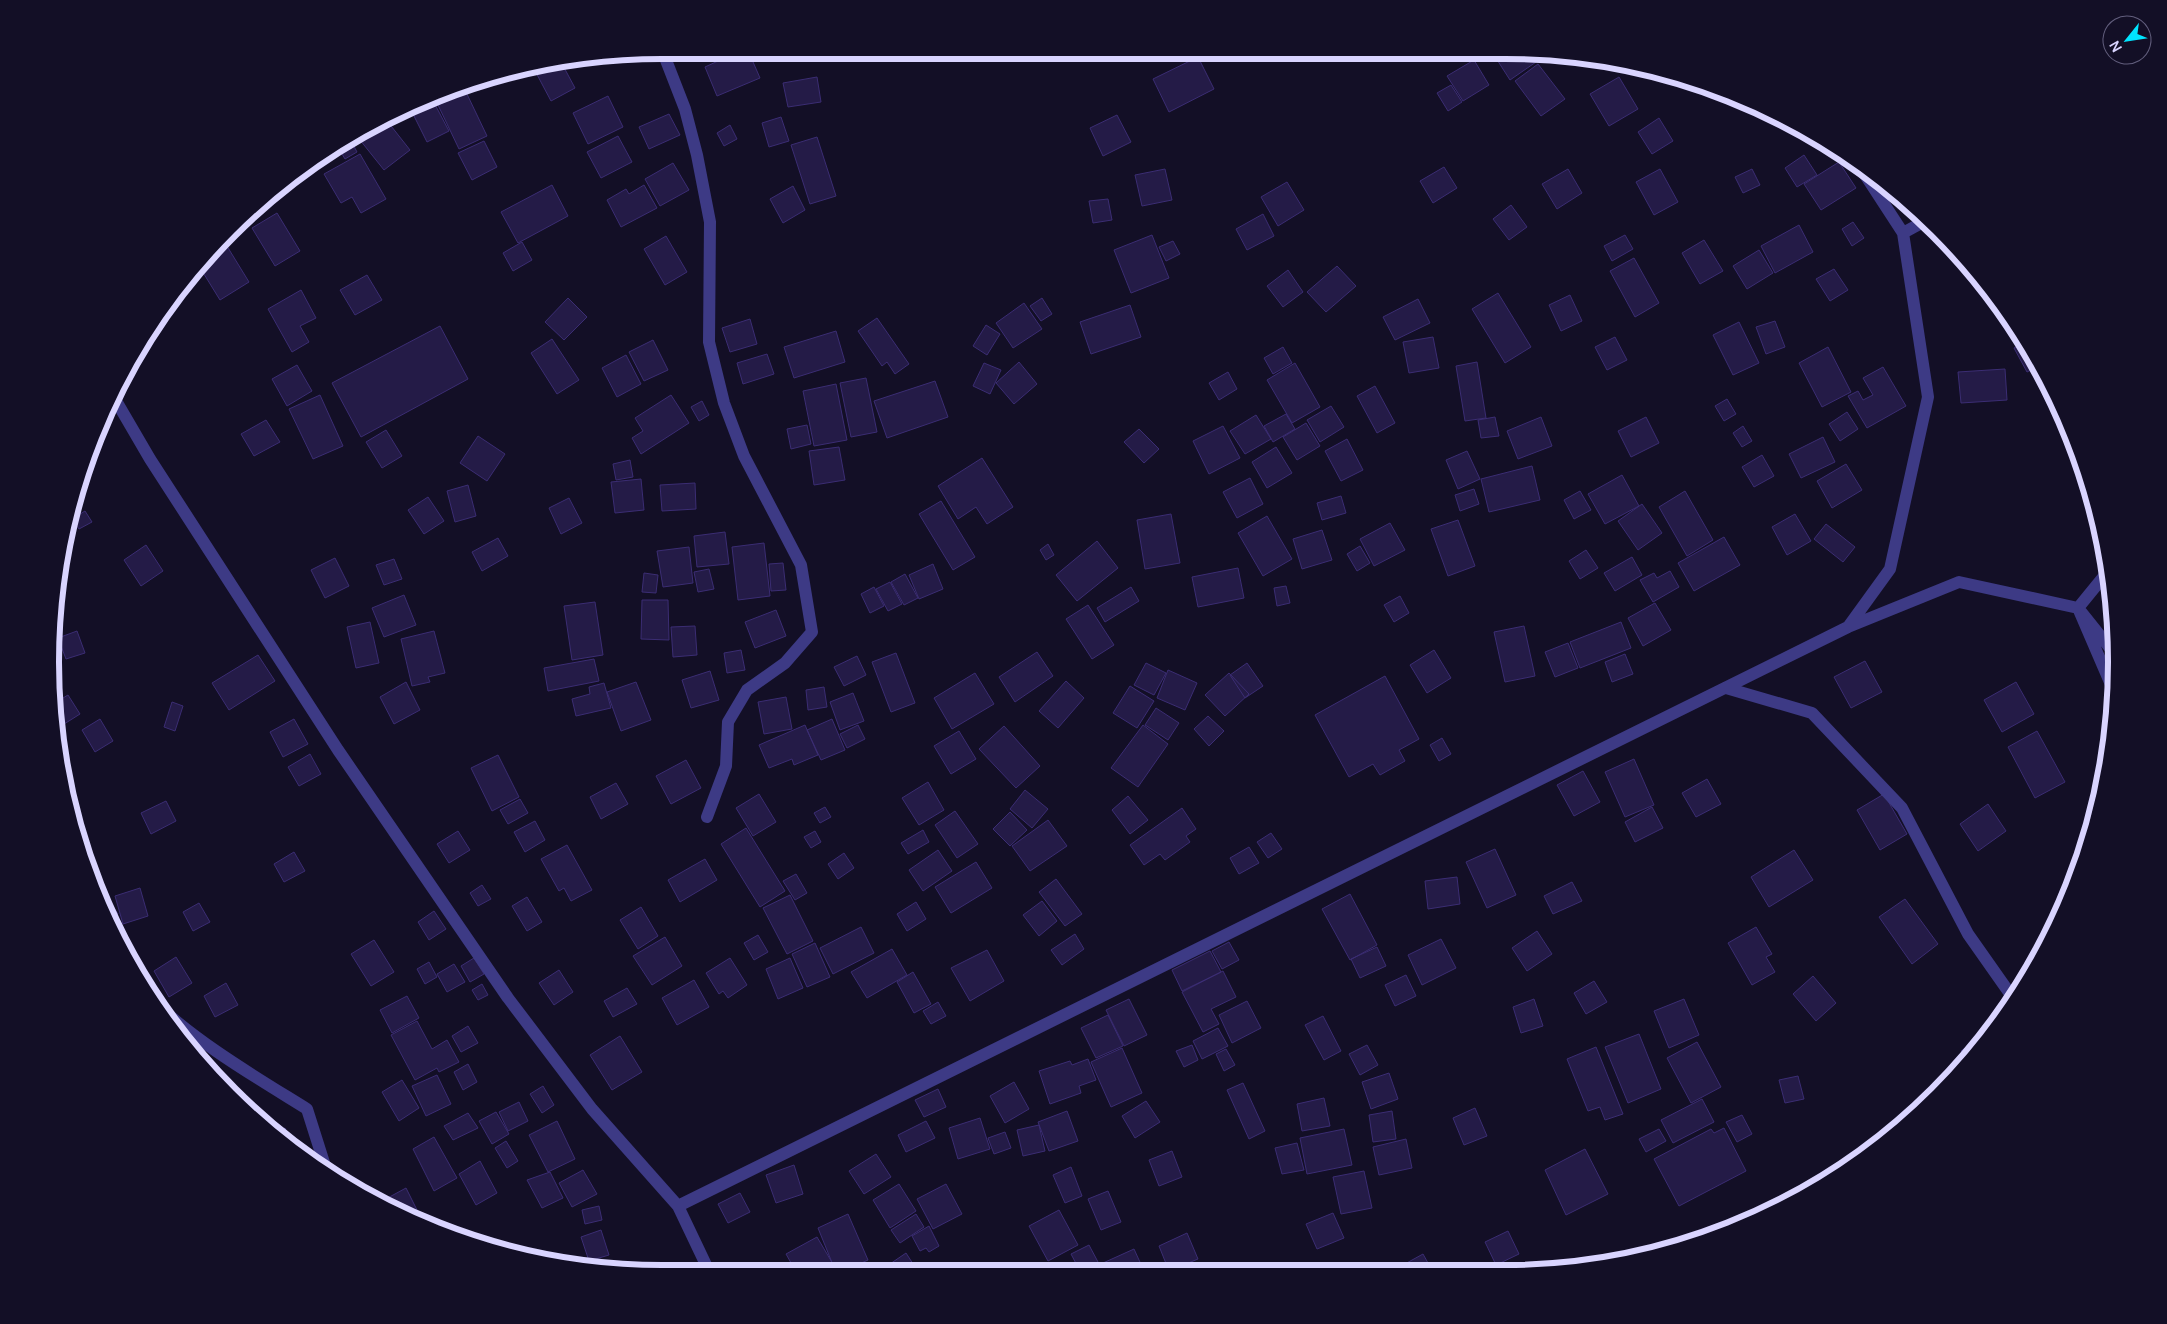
<svg xmlns="http://www.w3.org/2000/svg" width="2167" height="1324" font-family="Manrope,sans-serif">
	<rect width="100%" height="100%" fill="#130f26"/>
	<!-- building -->
	<path fill="#241b47" stroke="#3b2d73" d="M731,55H750L760,78L717,96L705,67Z
		M1494,55H1531L1536,62L1510,80Z
		M1198,57L1214,89L1169,112L1153,79Z
		M560,60L575,88L551,101L533,67Z
		M1474,60L1489,85L1463,101L1447,76Z
		M1538,64L1565,99L1541,116L1515,81Z
		M817,77L821,102L788,107L783,83Z
		M1619,77L1638,109L1609,126L1590,94Z
		M1451,85L1462,102L1448,111L1437,93Z
		M466,92L487,136L459,149L438,105Z
		M608,96L623,127L588,144L573,113Z
		M431,97L449,131L427,142L410,108Z
		M669,114L680,135L649,149L639,127Z
		M1117,115L1131,142L1103,156L1090,128Z
		M384,117L410,150L384,170L356,135Z
		M781,117L789,141L769,147L762,123Z
		M1659,118L1673,141L1652,154L1638,132Z
		M730,125L737,139L724,146L717,133Z
		M618,136L632,162L601,178L587,152Z
		M817,137L836,196L810,204L791,145Z
		M350,139L357,152L345,159L338,147Z
		M484,141L497,167L472,180L458,153Z
		M360,154L386,199L361,213L352,197L341,203L324,174Z
		M1804,155L1817,175L1797,187L1785,168Z
		M1839,162L1856,188L1821,210L1804,184Z
		M673,163L689,190L660,206L645,179Z
		M1444,167L1457,188L1433,203L1420,181Z
		M1165,169L1172,200L1142,206L1135,175Z
		M1568,169L1582,193L1557,209L1542,184Z
		M1660,169L1678,202L1654,215L1636,182Z
		M1752,169L1760,185L1743,193L1735,177Z
		M1287,182L1304,210L1278,226L1261,197Z
		M552,185L568,216L518,243L501,212Z
		M644,185L657,208L621,227L607,200L626,189L629,194Z
		M793,186L805,210L783,223L770,199Z
		M1108,199L1112,220L1093,223L1089,201Z
		M1511,205L1527,227L1509,240L1493,219Z
		M277,213L300,251L275,266L252,228Z
		M1263,214L1274,236L1247,250L1236,229Z
		M1853,222L1864,238L1852,246L1842,229Z
		M1799,225L1813,252L1775,273L1761,246Z
		M1152,235L1169,278L1131,293L1114,250Z
		M1625,235L1633,249L1612,261L1604,246Z
		M666,236L687,272L665,285L644,249Z
		M222,238L249,282L220,300L199,266Z
		M1704,240L1723,271L1700,284L1682,253Z
		M1173,241L1180,254L1166,261L1159,247Z
		M522,242L532,260L513,271L503,253Z
		M1759,250L1773,273L1747,289L1733,266Z
		M1634,258L1659,303L1635,317L1610,271Z
		M1337,266L1356,286L1326,312L1307,292Z
		M1834,269L1848,290L1830,301L1816,279Z
		M1288,270L1303,292L1283,307L1267,286Z
		M367,275L382,300L355,315L340,290Z
		M301,290L316,318L300,326L309,342L292,352L268,309Z
		M1498,293L1531,347L1505,363L1472,309Z
		M1570,295L1582,321L1561,331L1549,305Z
		M568,298L587,317L564,340L545,322Z
		M1042,298L1052,314L1041,321L1030,306Z
		M1418,299L1430,323L1395,340L1383,317Z
		M1024,303L1042,329L1013,348L996,323Z
		M1130,305L1141,337L1091,354L1080,322Z
		M877,318L909,364L895,374L887,362L882,366L858,331Z
		M750,319L757,344L730,352L722,328Z
		M1775,321L1785,347L1766,354L1756,327Z
		M1739,322L1759,363L1733,375L1713,335Z
		M986,325L1000,334L987,355L973,346Z
		M440,326L468,379L361,437L332,383Z
		M836,331L845,362L794,378L784,347Z
		M1433,337L1439,368L1409,373L1403,342Z
		M1615,337L1627,360L1607,370L1595,347Z
		M552,339L579,380L557,394L531,353Z
		M653,340L668,370L644,381L629,352Z
		M2025,342L2039,366L2027,372L2014,348Z
		M1283,347L1292,363L1273,374L1264,358Z
		M1828,347L1851,392L1822,407L1799,363Z
		M767,354L774,374L743,384L737,363Z
		M626,355L641,384L617,397L602,368Z
		M1019,362L1037,384L1014,404L996,383Z
		M1477,362L1486,418L1465,421L1456,366Z
		M984,363L1001,370L990,394L973,386Z
		M1295,363L1320,407L1292,423L1267,380Z
		M297,365L312,391L287,406L272,379Z
		M1883,367L1906,406L1867,428L1848,396L1858,391L1863,400L1873,395L1863,378Z
		M2041,368L2049,388L2046,389L2036,371Z
		M2005,369L2007,400L1961,403L1958,372Z
		M1228,372L1237,389L1219,400L1209,383Z
		M866,378L877,432L851,437L840,383Z
		M935,381L948,417L887,438L874,401Z
		M836,384L847,440L814,446L803,391Z
		M1375,386L1395,423L1377,433L1357,396Z
		M320,395L343,446L313,459L289,409Z
		M671,395L689,423L641,454L632,438L643,431L635,418Z
		M1727,399L1736,414L1724,421L1715,406Z
		M702,401L709,415L699,421L691,407Z
		M1331,406L1344,427L1320,442L1307,420Z
		M1847,412L1858,429L1840,441L1829,424Z
		M1286,414L1295,429L1273,442L1264,426Z
		M1256,415L1271,439L1245,454L1230,431Z
		M1495,417L1499,436L1481,438L1478,420Z
		M1541,417L1552,446L1518,459L1507,431Z
		M1646,417L1659,443L1631,457L1618,431Z
		M266,420L280,442L254,456L241,434Z
		M1306,423L1320,446L1297,460L1283,437Z
		M807,425L811,444L791,449L787,429Z
		M1223,426L1240,458L1209,474L1193,441Z
		M1743,426L1752,441L1742,447L1733,433Z
		M1139,429L1159,449L1144,463L1124,442Z
		M386,430L402,456L382,468L366,442Z
		M478,436L505,454L487,481L460,463Z
		M1823,437L1835,462L1801,478L1789,454Z
		M1347,439L1363,470L1341,481L1325,451Z
		M839,447L845,480L814,485L809,451Z
		M1276,447L1292,473L1267,488L1252,462Z
		M1467,451L1480,479L1458,489L1446,460Z
		M1762,455L1774,476L1754,487L1742,467Z
		M982,458L1013,507L987,524L976,507L958,519L938,486Z
		M630,460L633,477L616,480L613,464Z
		M1846,464L1862,490L1832,508L1817,481Z
		M1532,466L1540,500L1489,512L1481,479Z
		M1622,475L1639,506L1605,524L1588,494Z
		M1250,478L1263,504L1237,518L1223,492Z
		M641,479L644,510L615,513L611,482Z
		M695,483L696,509L662,511L660,485Z
		M468,485L476,516L455,522L447,491Z
		M1474,489L1479,504L1460,511L1455,495Z
		M1580,491L1591,510L1574,519L1564,500Z
		M1685,491L1713,540L1687,556L1659,507Z
		M1341,496L1346,513L1322,520L1317,503Z
		M428,497L444,521L424,534L408,510Z
		M569,498L582,523L561,534L549,508Z
		M941,501L975,557L953,570L919,514Z
		M1642,504L1662,533L1638,550L1618,521Z
		M85,511L92,522L79,529L72,519Z
		M1171,514L1180,563L1145,569L1137,520Z
		M1795,514L1811,541L1787,555L1772,527Z
		M1267,516L1292,559L1263,576L1238,533Z
		M1458,520L1475,566L1448,576L1431,529Z
		M1390,523L1405,550L1374,566L1360,539Z
		M1826,524L1855,547L1843,562L1814,539Z
		M1322,530L1332,560L1302,569L1293,539Z
		M725,532L729,564L697,567L694,536Z
		M1724,537L1740,565L1694,591L1678,563Z
		M498,538L508,556L482,571L472,552Z
		M1097,541L1118,568L1077,601L1056,575Z
		M764,543L770,596L738,600L732,547Z
		M1048,544L1054,555L1046,560L1040,550Z
		M146,545L163,571L141,586L124,560Z
		M1360,546L1370,563L1357,571L1347,554Z
		M689,547L693,583L663,587L657,551Z
		M1586,550L1598,568L1580,579L1569,561Z
		M1632,557L1642,575L1615,591L1604,573Z
		M335,558L349,586L325,598L311,570Z
		M394,559L402,579L384,585L376,565Z
		M783,563L786,590L771,591L769,564Z
		M933,564L943,589L919,599L909,575Z
		M1238,568L1244,598L1198,607L1192,577Z
		M709,569L714,589L698,592L694,572Z
		M1670,571L1679,587L1653,602L1640,580L1654,573L1657,578Z
		M644,573L658,575L656,593L642,592Z
		M905,574L918,598L904,605L891,582Z
		M890,582L902,604L888,611L876,589Z
		M1286,586L1290,603L1277,606L1274,588Z
		M874,587L884,606L870,613L861,594Z
		M1131,587L1139,601L1105,622L1097,608Z
		M404,595L416,625L384,637L372,608Z
		M1400,596L1409,613L1394,622L1384,605Z
		M642,600H668L669,640L641,639Z
		M595,602L603,655L572,660L564,606Z
		M1655,603L1671,630L1643,646L1628,618Z
		M1088,605L1114,645L1092,659L1066,619Z
		M776,610L786,636L755,648L745,622Z
		M370,622L379,663L356,668L347,627Z
		M1621,622L1631,648L1580,668L1570,642Z
		M695,626L697,655L673,657L671,627Z
		M1524,626L1535,676L1505,682L1494,632Z
		M52,630L60,645L51,650Z
		M77,631L85,653L66,659L58,638Z
		M434,631L445,673L428,677L430,682L412,686L401,639Z
		M1568,643L1578,668L1555,677L1545,652Z
		M741,650L745,670L727,673L724,653Z
		M1434,650L1451,678L1427,693L1410,665Z
		M1037,652L1053,676L1015,702L999,677Z
		M896,653L915,703L891,712L872,662Z
		M1625,654L1633,674L1612,682L1605,662Z
		M258,655L275,681L229,710L212,683Z
		M857,656L866,675L844,686L834,667Z
		M594,659L599,681L548,691L544,668Z
		M1865,661L1882,692L1851,708L1834,677Z
		M1146,663L1166,673L1154,695L1134,685Z
		M1247,663L1263,686L1245,698L1230,675Z
		M1168,670L1197,683L1185,710L1157,698Z
		M710,671L719,700L691,708L682,680Z
		M975,673L994,704L952,729L934,698Z
		M1229,673L1249,694L1225,716L1205,695Z
		M1385,676L1419,739L1399,750L1405,761L1380,775L1373,764L1349,777L1315,715Z
		M1066,681L1084,698L1058,728L1039,711Z
		M406,682L420,710L394,724L380,697Z
		M636,682L651,720L621,731L607,692Z
		M2016,682L2034,714L2002,732L1984,700Z
		M604,683L611,708L576,716L572,699L590,694L589,687Z
		M1130,686L1154,701L1137,728L1113,713Z
		M824,687L827,707L808,710L806,690Z
		M853,693L864,721L840,730L830,702Z
		M68,695L80,714L61,726L53,714V704Z
		M786,697L792,729L764,734L758,702Z
		M172,702L183,706L175,731L164,727Z
		M1156,708L1179,723L1168,740L1145,725Z
		M1208,716L1224,731L1209,746L1194,729Z
		M100,719L113,741L95,752L82,730Z
		M294,719L308,744L283,757L270,732Z
		M832,719L845,750L821,760L807,730Z
		M805,725L818,755L794,765L792,759L769,768L759,745Z
		M858,725L865,739L847,748L840,734Z
		M1143,725L1168,744L1138,787L1111,768Z
		M1004,726L1040,766L1016,788L979,749Z
		M959,731L976,759L951,774L934,746Z
		M2037,731L2065,782L2035,798L2008,747Z
		M1442,738L1451,754L1439,761L1430,745Z
		M310,754L321,774L299,786L288,767Z
		M498,755L519,797L492,811L471,768Z
		M1634,759L1654,805L1625,817L1605,772Z
		M686,760L701,788L671,804L656,776Z
		M1583,771L1600,802L1574,816L1557,785Z
		M1707,779L1721,804L1696,817L1682,793Z
		M928,782L944,810L919,825L902,798Z
		M616,783L628,804L601,819L590,797Z
		M1025,790L1048,809L1032,828L1010,809Z
		M759,794L776,822L753,836L736,808Z
		M1884,794L1907,834L1880,850L1857,810Z
		M1128,796L1148,820L1130,834L1112,810Z
		M520,799L528,813L508,824L500,810Z
		M166,801L176,821L151,834L141,813Z
		M1988,804L2006,831L1978,851L1960,824Z
		M825,807L831,817L820,823L814,813Z
		M1652,807L1663,828L1635,842L1625,822Z
		M1182,808L1196,829L1186,836L1190,842L1165,860L1160,854L1144,865L1130,845Z
		M955,811L978,844L957,858L935,825Z
		M1010,812L1027,830L1010,846L993,829Z
		M1048,820L1067,846L1030,871L1012,846Z
		M535,821L545,840L525,852L514,832Z
		M746,828L785,891L760,907L721,844Z
		M923,830L929,842L908,854L901,843Z
		M458,831L470,850L449,863L437,844Z
		M815,831L821,842L811,848L804,837Z
		M1271,833L1282,849L1268,858L1257,842Z
		M567,845L592,890L571,901L564,888L559,891L541,859Z
		M1249,847L1259,863L1239,874L1230,858Z
		M1495,849L1516,895L1487,908L1466,862Z
		M938,850L952,871L923,891L909,870Z
		M1794,850L1813,880L1769,907L1751,877Z
		M294,852L305,871L284,882L274,864Z
		M81,853L95,875L91,877L82,858Z
		M844,853L854,868L838,879L828,864Z
		M705,859L717,880L680,902L668,880Z
		M976,862L992,888L951,913L935,887Z
		M796,874L807,893L795,900L783,881Z
		M94,877L118,914L112,918L92,879Z
		M1457,877L1460,904L1428,909L1425,881Z
		M1056,879L1082,914L1065,926L1039,892Z
		M1572,882L1582,901L1553,914L1544,896Z
		M482,885L491,899L478,906L470,893Z
		M140,888L148,916L123,924L115,896Z
		M1350,894L1377,945L1350,960L1322,909Z
		M790,895L813,941L787,954L763,908Z
		M527,897L542,922L527,931L512,906Z
		M1905,899L1938,944L1912,964L1879,917Z
		M1042,901L1057,921L1039,936L1023,915Z
		M916,902L926,919L907,931L897,914Z
		M199,903L210,922L193,931L183,912Z
		M641,907L658,936L638,949L620,920Z
		M434,911L446,929L429,940L418,922Z
		M861,927L874,953L833,974L820,948Z
		M1756,927L1772,954L1766,957L1775,972L1752,985L1728,943Z
		M1537,931L1552,954L1527,971L1512,948Z
		M1075,934L1084,949L1062,965L1051,950Z
		M758,935L768,952L754,960L744,943Z
		M665,937L682,966L652,985L633,956Z
		M1441,939L1456,968L1422,985L1408,955Z
		M374,940L394,972L371,986L351,954Z
		M1229,942L1239,960L1222,969L1212,951Z
		M815,943L830,977L807,987L792,954Z
		M1377,947L1386,966L1360,978L1351,959Z
		M892,949L907,975L867,998L851,972Z
		M987,950L1004,981L970,1001L951,968Z
		M1210,951L1221,972L1182,991L1172,970Z
		M176,957L192,983L169,997L154,971Z
		M474,958L484,974L470,982L461,966Z
		M730,958L747,985L728,998L723,991L719,994L706,973Z
		M790,958L803,988L778,999L766,969Z
		M429,962L437,977L425,984L417,969Z
		M454,964L465,982L447,992L437,974Z
		M559,970L573,992L554,1005L539,983Z
		M1223,971L1236,997L1211,1009L1219,1024L1203,1032L1182,992Z
		M913,972L931,1004L914,1013L897,982Z
		M1406,975L1416,996L1395,1006L1385,985Z
		M1813,976L1836,1003L1816,1021L1793,994Z
		M694,980L709,1007L677,1025L662,998Z
		M1594,981L1607,1002L1586,1014L1574,993Z
		M226,983L238,1005L215,1017L204,996Z
		M482,984L488,995L478,1000L472,990Z
		M627,988L637,1004L613,1017L604,1001Z
		M407,996L419,1018L392,1033L380,1010Z
		M1129,999L1147,1035L1124,1046L1106,1010Z
		M1534,999L1543,1026L1521,1033L1513,1007Z
		M1684,999L1699,1035L1669,1048L1654,1011Z
		M1247,1001L1261,1028L1232,1043L1219,1015Z
		M938,1002L946,1016L931,1024L923,1011Z
		M1108,1015L1123,1046L1096,1058L1081,1028Z
		M1323,1016L1341,1051L1324,1060L1305,1025Z
		M417,1021L432,1049L447,1040L459,1062L439,1072L437,1068L415,1080L391,1035Z
		M468,1026L478,1043L461,1052L452,1036Z
		M1218,1028L1228,1046L1202,1059L1193,1041Z
		M1989,1031L1991,1034L1967,1059L1961,1051Z
		M1639,1034L1661,1089L1628,1103L1605,1047Z
		M620,1036L642,1072L612,1090L590,1055Z
		M1697,1042L1721,1087L1691,1103L1667,1058Z
		M1192,1045L1198,1060L1184,1067L1176,1051Z
		M1367,1045L1378,1065L1360,1075L1349,1054Z
		M1596,1047L1623,1114L1605,1120L1600,1107L1588,1111L1567,1059Z
		M1122,1048L1142,1093L1111,1107L1091,1062Z
		M1226,1049L1235,1065L1224,1071L1216,1054Z
		M210,1059L230,1095L203,1063Z
		M1088,1059L1096,1080L1079,1086L1081,1093L1050,1104L1039,1071L1070,1061L1072,1065Z
		M468,1064L477,1082L463,1090L454,1072Z
		M1389,1073L1398,1099L1371,1109L1362,1082Z
		M437,1075L451,1104L426,1116L412,1086Z
		M1798,1076L1804,1099L1785,1103L1779,1080Z
		M402,1080L419,1108L399,1121L382,1092Z
		M1014,1082L1029,1109L1005,1123L990,1096Z
		M1243,1083L1265,1131L1249,1139L1227,1090Z
		M543,1086L554,1105L542,1113L530,1094Z
		M938,1089L946,1107L924,1117L915,1100Z
		M1324,1098L1330,1126L1302,1131L1297,1104Z
		M1702,1099L1714,1122L1673,1143L1661,1120Z
		M1146,1101L1160,1122L1135,1138L1122,1116Z
		M519,1102L528,1121L508,1131L499,1112Z
		M1475,1108L1487,1136L1464,1145L1453,1118Z
		M1067,1111L1078,1141L1049,1151L1038,1122Z
		M1392,1111L1396,1139L1373,1142L1369,1115Z
		M496,1112L509,1134L492,1144L479,1121Z
		M468,1113L478,1128L453,1140L444,1126Z
		M1742,1115L1752,1134L1737,1142L1726,1122Z
		M980,1118L990,1149L958,1159L949,1128Z
		M557,1121L575,1159L548,1172L529,1135Z
		M926,1121L935,1138L906,1152L898,1135Z
		M1039,1125L1045,1151L1023,1156L1017,1130Z
		M285,1128L296,1152L273,1134Z
		M1724,1128L1746,1171L1679,1206L1654,1159L1711,1129L1714,1133Z
		M1344,1129L1352,1165L1307,1174L1300,1138Z
		M1659,1129L1666,1141L1646,1152L1639,1139Z
		M1005,1132L1011,1148L994,1154L988,1138Z
		M434,1137L457,1178L434,1191L413,1149Z
		M1406,1139L1412,1168L1379,1175L1373,1147Z
		M506,1141L518,1161L507,1168L495,1148Z
		M1297,1143L1304,1170L1282,1174L1275,1148Z
		M1585,1149L1608,1194L1566,1215L1545,1170Z
		M1172,1151L1182,1177L1159,1186L1149,1160Z
		M876,1154L891,1177L864,1194L849,1171Z
		M480,1161L497,1193L476,1205L459,1174Z
		M794,1165L803,1194L776,1203L766,1175Z
		M1071,1167L1082,1196L1065,1203L1053,1175Z
		M583,1170L597,1194L572,1207L559,1183Z
		M1364,1171L1372,1208L1341,1214L1333,1177Z
		M550,1172L563,1198L542,1208L527,1180Z
		M1828,1173L1831,1178L1810,1193L1806,1185Z
		M899,1184L916,1211L890,1228L873,1200Z
		M946,1184L962,1214L933,1229L917,1199Z
		M406,1188L425,1226L382,1201Z
		M1108,1191L1121,1222L1101,1230L1088,1199Z
		M740,1193L750,1212L728,1223L718,1204Z
		M1781,1195L1788,1202L1763,1212Z
		M599,1206L602,1220L585,1224L582,1210Z
		M1059,1210L1078,1245L1048,1261L1029,1226Z
		M1333,1213L1344,1238L1317,1249L1306,1224Z
		M848,1214L868,1260L846,1270H835L818,1228Z
		M916,1214L924,1227L900,1243L891,1230Z
		M929,1226L939,1246L929,1252L926,1248L920,1251L912,1236Z
		M601,1230L609,1255L589,1261L581,1237Z
		M1508,1231L1519,1254L1496,1265L1485,1242Z
		M1187,1233L1198,1259L1169,1271L1159,1246Z
		M817,1237L833,1264L823,1270H795L786,1254Z
		M1089,1245L1098,1262L1080,1271L1071,1254Z
		M1134,1249L1144,1271H1107L1103,1263Z
		M906,1253L917,1270H890L887,1266Z
		M1423,1254L1433,1272H1407L1403,1265Z"/>
	<g fill="none" stroke-linecap="round" stroke-linejoin="round">
		<!-- street -->
		<path stroke="#3d3a85" stroke-width="12" d="M664,55L685,109L697,155L710,222L709,342L724,403L744,456L801,565L812,632L785,663L747,690L728,722L726,766L707,817
			M1860,167L1903,233
			M115,399L150,459L338,750L508,998L592,1109L678,1206L708,1269
			M2109,570L2078,608L2115,694
			M1848,627L1959,582L2078,608L2114,653
			M1726,688L1812,713L1902,808L1968,934L2013,998
			M151,999C197,1043 254,1076 307,1109L326,1169
			M678,1206L1848,627L1890,569L1928,397L1903,233L1925,221"/>
	</g>
	<!-- crop -->
	<path d="M0 0H2167V1324H0ZM662 59H1505A603 603 0 0 1 2108 662V662A603 603 0 0 1 1505 1265H662A603 603 0 0 1 59 662V662A603 603 0 0 1 662 59Z" fill="#130f26" fill-rule="evenodd"/>
	<path fill="none" stroke="#d9d4ff" stroke-width="6" d="M662 59H1505A603 603 0 0 1 2108 662V662A603 603 0 0 1 1505 1265H662A603 603 0 0 1 59 662V662A603 603 0 0 1 662 59Z"/>
	<!-- north arrow -->
	<g transform="translate(2127 40) rotate(240)"><circle r="24" fill="#130f26" stroke="#625e7d"/>
	<path d="M0-4L9 19L0 12L-9 19Z" fill="#00e5ff"/>
	<text y="-8" font-size="14" font-weight="bold" text-anchor="middle" fill="#d9d4ff">N</text>
	</g>
</svg>
